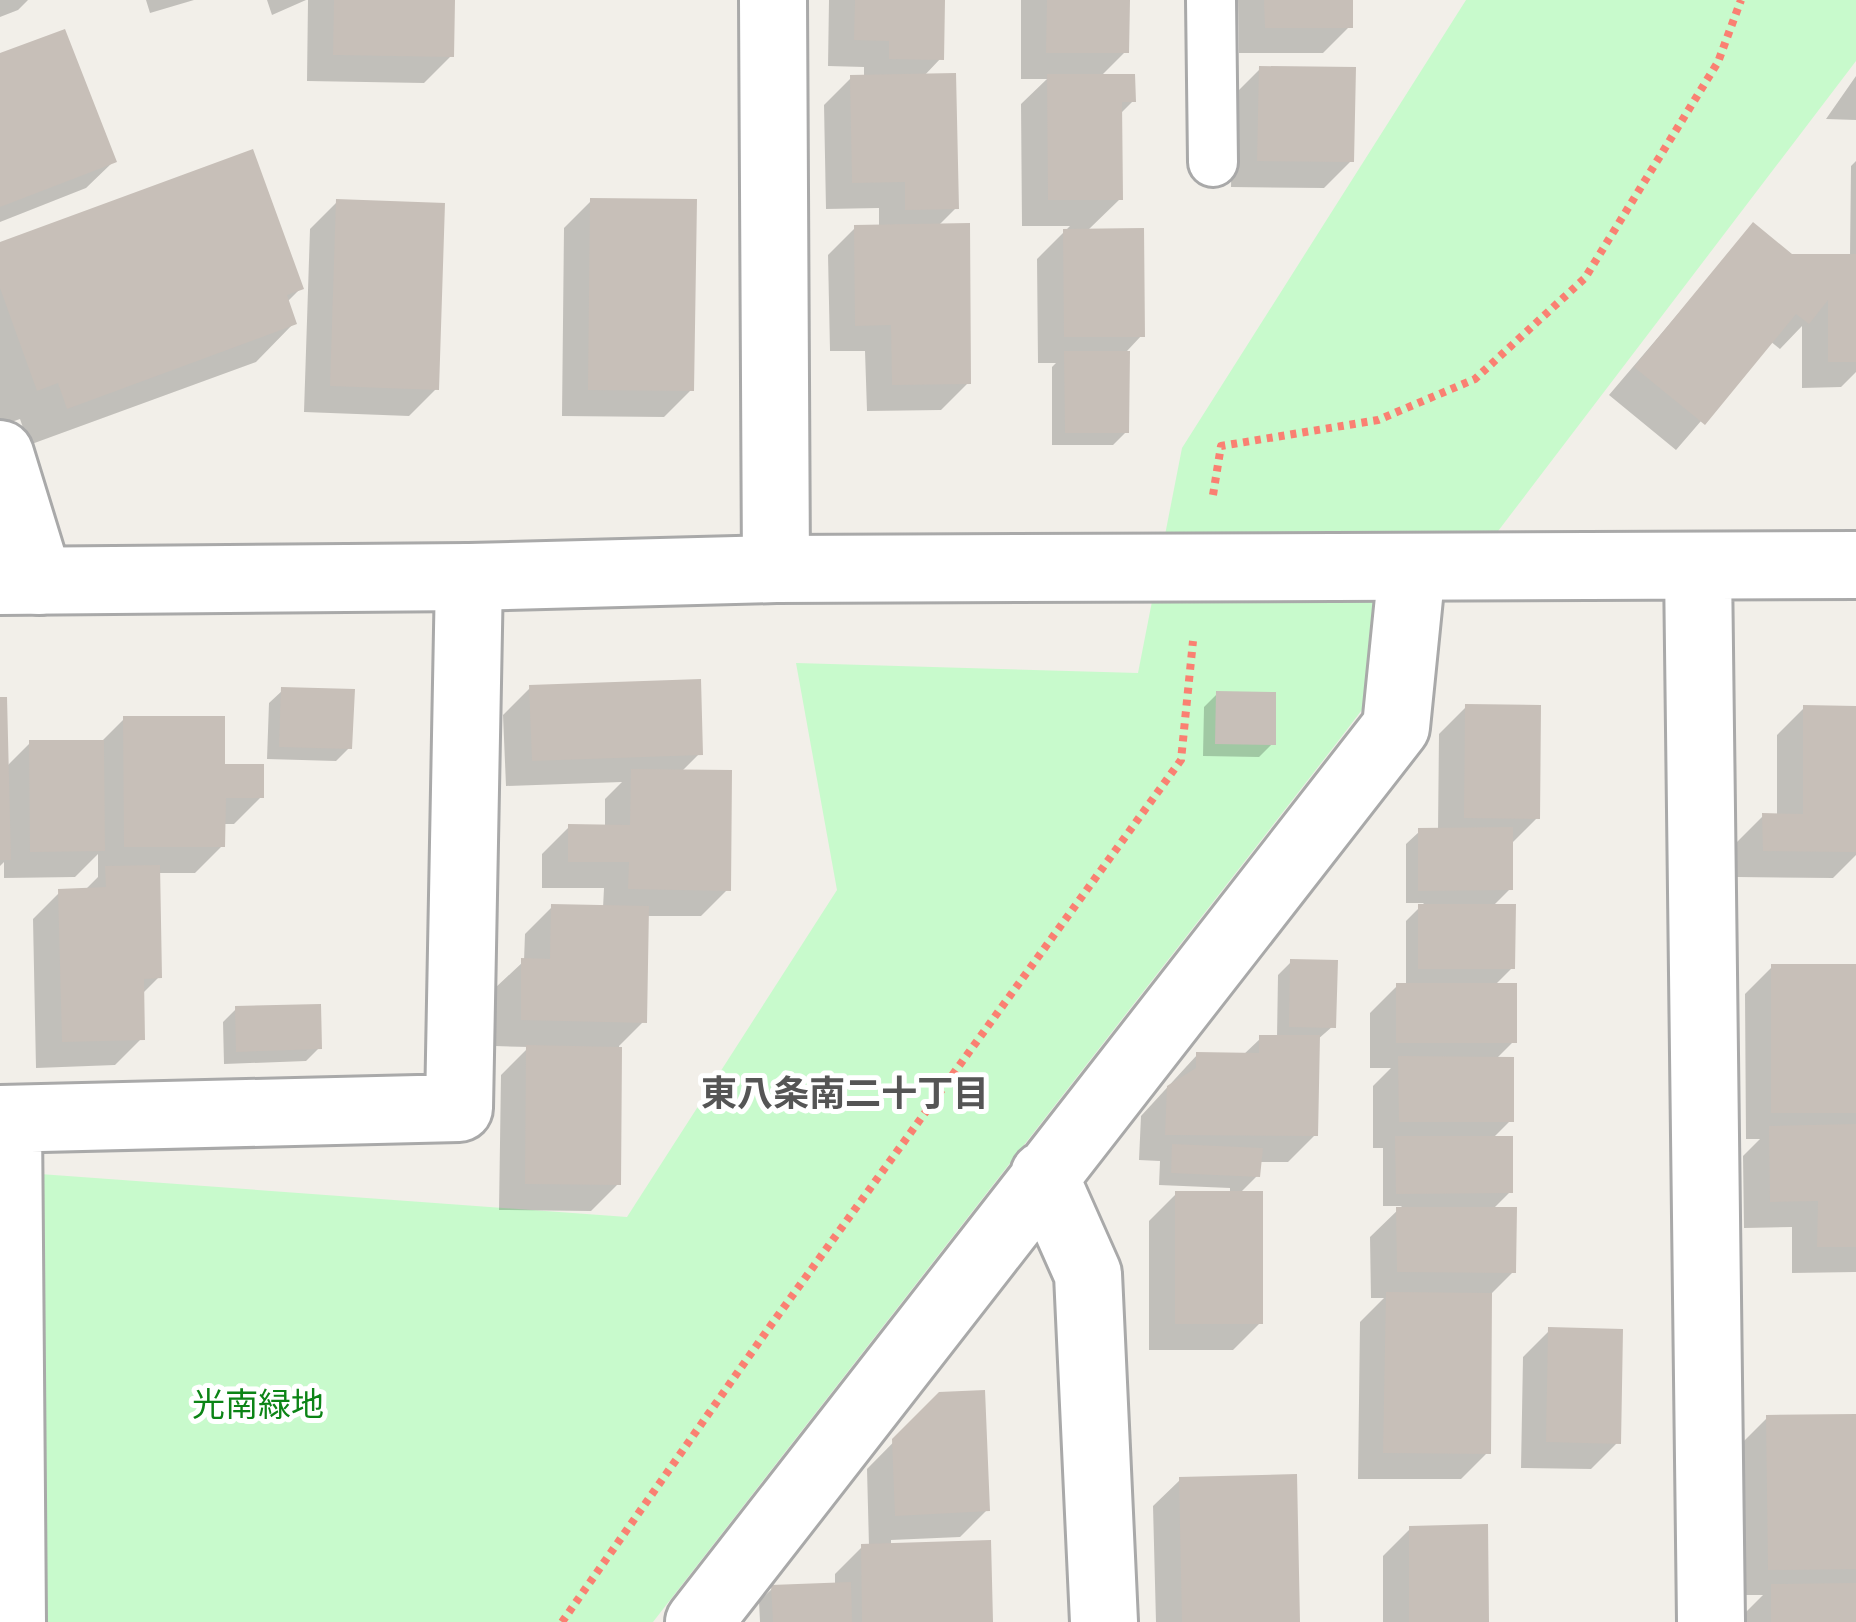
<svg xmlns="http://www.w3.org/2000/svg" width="1856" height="1622" font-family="Signika,'Noto Sans JP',sans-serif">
	<rect width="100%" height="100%" fill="#f2efe9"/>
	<!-- park -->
	<path fill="#c8facc" d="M1466,0H1856V61L1339,740L653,1622H39L40,1174L627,1217L837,890L796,663L1138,673L1182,448Z"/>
	<!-- shadow -->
	<path fill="#0003" d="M0,0H28L18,10L0,17Z
		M146,0H194L150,13Z
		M267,0H306L272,15Z
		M308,0H452L451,56L424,83L307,81Z
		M829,0H942L941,58L923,77L956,208L937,227L968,383L941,410L867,411L865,351H830L828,255L855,228H879V208L826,209L824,105L851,78H864V67L828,66Z
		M1021,0H1127L1126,51L1100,77L1133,101L1120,114V199L1087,231L1142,335L1127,351L1126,432L1113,445H1052V367L1056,363H1038L1037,259L1070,226H1022L1021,104L1047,79H1021Z
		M1238,0H1350V26L1323,53H1239Z
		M0,57L113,162L86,188L0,222Z
		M1260,69L1351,161L1324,188L1231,187L1233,96Z
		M1856,76V120L1826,119Z
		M1856,161V372L1841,387L1802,388V326L1780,349L1770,341L1676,450L1609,395L1753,226L1791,257H1850L1851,166Z
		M591,201L691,390L664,417L562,416L564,228Z
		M337,202L436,389L409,416L304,412L310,229Z
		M0,245L301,288L286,303L294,323L256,362L29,445L20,419L0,426Z
		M530,688L700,753L681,772L728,889L701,916H646L644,1021L619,1046L618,1184L591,1211L499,1210L501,1075L529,1047L495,1046V988L524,961L525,934L552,907L603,908L604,888H542V854L569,827H605V799L622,782L506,786L503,715Z
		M283,690L349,748L336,761L267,759L269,703Z
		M1217,694L1273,743L1259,757L1203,756L1204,707Z
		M0,700L5,768L30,743H100L125,718L222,767L261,797L234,824H222V846L195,873H158L159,977L141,995L142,1038L115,1065L36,1068L33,919L60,892L84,891L98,877V854L75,877L4,878V862L0,866Z
		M1466,707L1537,818L1510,845V889L1492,907L1512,968L1494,986L1514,1041L1495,1060L1511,1120L1492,1139L1510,1192L1492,1210L1513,1272L1489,1296L1488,1452L1461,1479H1358L1360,1322L1384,1298H1371L1370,1237L1402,1206H1383V1148H1373V1086L1391,1068H1370V1013L1397,986H1406V921L1424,903H1406V844L1420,831H1438L1439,734Z
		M1804,708L1856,709V855L1833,878L1737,877L1736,843L1763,816L1777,817V735Z
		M1291,962L1333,1026L1317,1040L1315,1135L1288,1162H1258L1257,1176L1239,1194L1260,1323L1233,1350H1149V1221L1176,1194H1230V1188L1159,1185L1160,1161L1139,1160L1141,1116L1197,1055L1242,1056L1261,1038H1277L1278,975Z
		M1772,967H1856V1272L1792,1273V1227L1744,1228L1743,1156L1760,1139H1746L1745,994Z
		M236,1009L319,1048L306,1061L224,1064L223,1022Z
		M1550,1330L1618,1442L1591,1469L1521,1468L1523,1357Z
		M940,1395L987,1510L960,1537L891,1540V1546L990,1622H760L759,1601L773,1588L835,1586V1574L862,1547L869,1546L867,1469Z
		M1856,1417V1622H1745V1613L1763,1595H1742L1740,1445L1767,1418Z
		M1180,1480L1297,1622H1156L1153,1506Z
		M1410,1529L1486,1622H1383V1556Z"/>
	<!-- building -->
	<path fill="#c7bfb8" d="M334,0H455L454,57L333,55Z
		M855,0H945L944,60L889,59V41L854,40Z
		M1047,0H1130L1129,53H1046Z
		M1264,0H1353V28H1265Z
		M65,29L117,162L0,207V53Z
		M1259,66L1356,67L1354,162L1257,161Z
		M956,73L959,209L905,210V182L852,183L850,75Z
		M1047,74H1135L1136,102H1122L1123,200H1048Z
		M253,149L304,289L287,295L297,324L67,409L58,383L37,391L0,288V242Z
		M590,198L697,199L694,391L588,390Z
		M336,199L445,203L439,390L330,386Z
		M1753,222L1792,254H1856V362H1828V300L1809,324L1796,314L1705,425L1634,367Z
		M970,223L971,384L892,385L891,325L855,326L854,225Z
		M1144,228L1145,337H1064L1063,229Z
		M1064,351H1130L1129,433H1065Z
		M701,679L703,755L532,761L529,685Z
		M281,687L355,689L352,749L279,747Z
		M1216,691L1276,692V745L1215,744Z
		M0,697H7L11,860H0Z
		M1465,704L1541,705L1540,819L1464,818Z
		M1803,705L1856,706V852L1763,851L1762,813L1803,814Z
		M123,716H225V764H264V798H226L225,847H124Z
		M29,740H104L105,851L30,852Z
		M631,769L732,770L731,891L628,889L629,862H568V824L630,825Z
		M1513,827V890L1418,891V828Z
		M160,865L162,978L144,979L145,1040L62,1042L58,889L106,887L105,866Z
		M551,904L649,906L647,1023L521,1020V958L550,959Z
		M1418,904H1516L1515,969H1418Z
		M1290,959L1338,960L1336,1028L1289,1027Z
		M1771,964H1856V1113H1771Z
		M1396,983H1517V1043H1396Z
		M321,1004L322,1049L236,1052L235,1006Z
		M1259,1035H1320L1318,1136L1165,1135L1167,1086L1196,1068V1052L1259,1053Z
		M526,1045L622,1047L621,1185L525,1184Z
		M1398,1056L1514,1057V1122H1399Z
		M1856,1124V1247H1817L1818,1201L1770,1202L1769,1126Z
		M1395,1136H1513V1193L1396,1194Z
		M1172,1144L1263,1148L1260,1177L1171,1173Z
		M1175,1191H1263V1324H1175Z
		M1396,1207H1517L1516,1273L1397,1272Z
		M1386,1292L1492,1293L1491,1454L1383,1453Z
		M1548,1327L1623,1329L1621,1444L1546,1442Z
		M985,1390L990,1511L895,1516L892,1439L939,1392Z
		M1856,1414V1569L1768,1570L1766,1415Z
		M1297,1474L1300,1622H1182L1179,1477Z
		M1488,1524L1489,1622H1409V1526Z
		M991,1540L993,1622H862L861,1544Z
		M851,1582L852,1622H773L771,1585Z
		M1856,1583V1622H1771V1584Z"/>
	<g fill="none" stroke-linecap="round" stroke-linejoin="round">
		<!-- service casing -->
		<g stroke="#a9a9a9" stroke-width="54">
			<path id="service" d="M1211,0L1213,162"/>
		</g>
		<!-- minor casing -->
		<g stroke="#a9a9a9" stroke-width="72">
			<path id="minor" d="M773,0L776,569
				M0,454L39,581
				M0,1119L459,1108L469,577
				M8,1119L12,1622
				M1044,1175L1088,1274L1104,1622
				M699,1622L1396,727L1412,568"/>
		</g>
		<!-- tertiary casing -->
		<g stroke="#a9a9a9" stroke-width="72">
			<path id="tertiary" d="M1698,567L1711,1622
				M0,581L469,577L776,569L1856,565"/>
		</g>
		<!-- path -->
		<path stroke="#fa8072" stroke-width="8" stroke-dasharray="6 6" stroke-linecap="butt" d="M1213,495L1221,446L1378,420L1475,379L1585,278L1718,62L1741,0
			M562,1622L771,1325L1181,760L1193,641"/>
		<!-- service -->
		<use href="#service" stroke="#fff" stroke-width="48"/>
		<!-- minor -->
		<use href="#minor" stroke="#fff" stroke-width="66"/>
		<!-- tertiary -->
		<use href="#tertiary" stroke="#fff" stroke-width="66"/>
	</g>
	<g text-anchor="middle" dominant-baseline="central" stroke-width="10" stroke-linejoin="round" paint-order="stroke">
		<!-- park labels -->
		<g font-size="33" fill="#0c8416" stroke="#fff">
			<text x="258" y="1405">光南緑地</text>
		</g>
		<!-- neighbourhood labels -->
		<g font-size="36" font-weight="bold" fill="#555" stroke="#fff">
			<text x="845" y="1094">東八条南二十丁目</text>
		</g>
	</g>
</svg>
